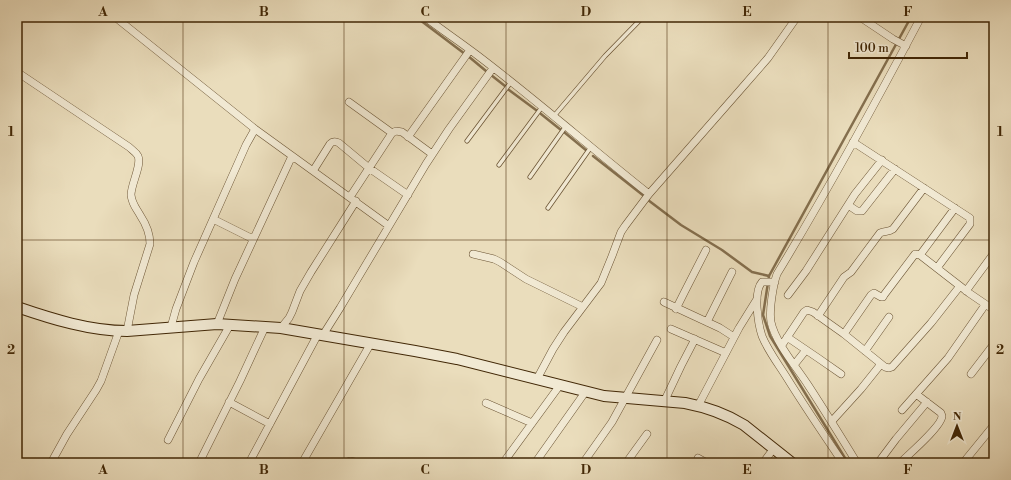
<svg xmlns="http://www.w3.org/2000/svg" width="1011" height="480" font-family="'Libre Bodoni',serif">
	<rect width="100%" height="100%" fill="#eaddbc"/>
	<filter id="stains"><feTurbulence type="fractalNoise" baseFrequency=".005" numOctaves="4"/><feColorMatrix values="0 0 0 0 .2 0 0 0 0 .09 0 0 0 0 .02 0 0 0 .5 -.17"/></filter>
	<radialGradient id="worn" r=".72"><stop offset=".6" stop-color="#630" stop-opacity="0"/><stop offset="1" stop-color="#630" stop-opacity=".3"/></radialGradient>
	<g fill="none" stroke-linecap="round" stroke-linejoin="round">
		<!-- stream -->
		<path stroke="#846f4e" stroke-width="2.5" d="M416,17L465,54
			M468,56L486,71
			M491,75L505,86
			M509,90L536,110
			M541,114L561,130
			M564,132L587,151
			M593,156L644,196
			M648,200L681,225L722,250L752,272L769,276
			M848,463L770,336L763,315L769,276L911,17"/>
		<!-- lane casing -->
		<g stroke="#6b5434" stroke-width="5">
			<path id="lane" d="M554,116L605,56L643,17
				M467,141L511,82
				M499,165L542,107
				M530,177L566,126
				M548,208L591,147"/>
		</g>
		<!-- street casing -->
		<g stroke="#6b5434" stroke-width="8">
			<path id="street" d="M115,17L255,129L389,226
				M425,17C442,30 460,42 477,55C535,99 591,148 649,194
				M860,17L893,39L906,46
				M17,72L129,147C132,150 136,152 138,156C142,165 131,184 131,195C132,204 136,208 140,215C146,224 150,234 150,244L134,295L127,331
				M349,102L392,133
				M408,137L470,50
				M853,142L970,218V224L937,268
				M313,171L330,144C333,141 335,141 339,143L369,168L408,195
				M350,197L392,133L396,131L402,132L432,154
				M848,205L857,211H862L895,169
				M213,219L253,239
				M473,254L494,259L500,262L526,279L583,307
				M920,255L955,208
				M775,282H762C753,292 758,324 762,336C768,351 779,365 787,378C805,407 824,435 843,463
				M966,291L994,253
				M788,295L806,271L855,194L882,160
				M664,302L720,328L734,337
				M676,309L684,293L706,250
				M818,316L844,277L851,272L880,233C885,231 889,232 893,229L924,188
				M707,322L732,272
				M217,324L235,279L292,156
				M171,327L176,309L194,262L246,145L255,129
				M281,328L289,318L292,312L300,291L311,272L356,201
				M671,329L726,353
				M844,334L871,295L874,293L881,297H883L884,295L915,254L920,255L969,293L994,310
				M323,335L340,308L426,164L449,129L493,68
				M787,337L818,358L841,374
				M782,345L804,312L807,310L813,312L844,334L885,367L889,368L892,367L931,323L960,286
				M865,351L889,317
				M794,365L806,350
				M971,374L994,344
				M537,379L553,349L564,332L601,283L612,256L621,232L625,226L649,194L741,89L768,58L797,17
				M229,402L270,424
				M664,402L681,366L695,339
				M486,403L532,423
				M698,406L739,328L757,299
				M902,410L948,358L985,305
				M832,421L861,389L881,364
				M168,440L199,379L230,325
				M698,458L707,463
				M304,460L312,463
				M51,463L67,434L96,390L101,381L119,331
				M199,463L240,381L265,327
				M249,463L318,334
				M302,463L371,343
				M343,463L350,461L360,463
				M503,463L560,385
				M535,463L586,391
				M583,463L612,422L657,340
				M626,463L647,434
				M665,463V462
				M763,463L774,448
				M857,463C841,437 825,411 808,385C797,368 775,342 771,322C769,311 773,285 777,274C828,190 875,104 921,17
				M878,463L896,439L927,402
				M900,463C908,455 942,426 942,416C942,415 941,414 941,413L916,394
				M963,463L994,425"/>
		</g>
		<!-- secondary casing -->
		<g stroke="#412706" stroke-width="12">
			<path id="secondary" d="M17,307C52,319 90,331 127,331L217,324L281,328L415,351L457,359L604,396L685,403C706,407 726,414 744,425L792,463"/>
		</g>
		<!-- lane -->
		<use href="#lane" stroke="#f1e9d3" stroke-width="3.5"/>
		<!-- street -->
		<use href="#street" stroke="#f1e9d3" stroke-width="7"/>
		<!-- secondary -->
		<use href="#secondary" stroke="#f1e9d3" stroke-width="10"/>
	</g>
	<!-- grid -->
	<path fill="none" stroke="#412706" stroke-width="1" stroke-opacity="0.55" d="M183,17V463M344,17V463M506,17V463M667,17V463M828,17V463M17,240H994"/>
	<!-- margin -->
	<rect width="1011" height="480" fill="none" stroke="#eaddbc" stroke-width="44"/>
	<!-- north arrow -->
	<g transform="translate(957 426)" stroke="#f1e9d3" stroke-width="3" paint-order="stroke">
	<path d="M0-3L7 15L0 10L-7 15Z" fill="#412706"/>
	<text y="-6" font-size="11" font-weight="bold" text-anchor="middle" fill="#412706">N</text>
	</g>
	<!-- scale -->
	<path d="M849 52v6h118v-6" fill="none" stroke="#412706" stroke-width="2"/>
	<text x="855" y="52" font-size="12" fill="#412706" stroke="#f1e9d3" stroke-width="3" paint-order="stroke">100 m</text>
	<rect x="22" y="22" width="967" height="436" fill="none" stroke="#412706" stroke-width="1.5"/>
	<g font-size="13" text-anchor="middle" font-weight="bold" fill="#412706">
		<text x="103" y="16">A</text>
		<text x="264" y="16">B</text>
		<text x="425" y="16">C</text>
		<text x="586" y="16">D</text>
		<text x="747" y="16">E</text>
		<text x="908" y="16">F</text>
		<text x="11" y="136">1</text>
		<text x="1000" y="136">1</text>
		<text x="11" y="354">2</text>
		<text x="1000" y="354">2</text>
		<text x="103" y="474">A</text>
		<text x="264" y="474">B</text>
		<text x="425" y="474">C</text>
		<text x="586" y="474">D</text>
		<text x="747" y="474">E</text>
		<text x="908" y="474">F</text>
	</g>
	<rect width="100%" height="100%" filter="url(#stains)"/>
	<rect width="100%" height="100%" fill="url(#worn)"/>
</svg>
